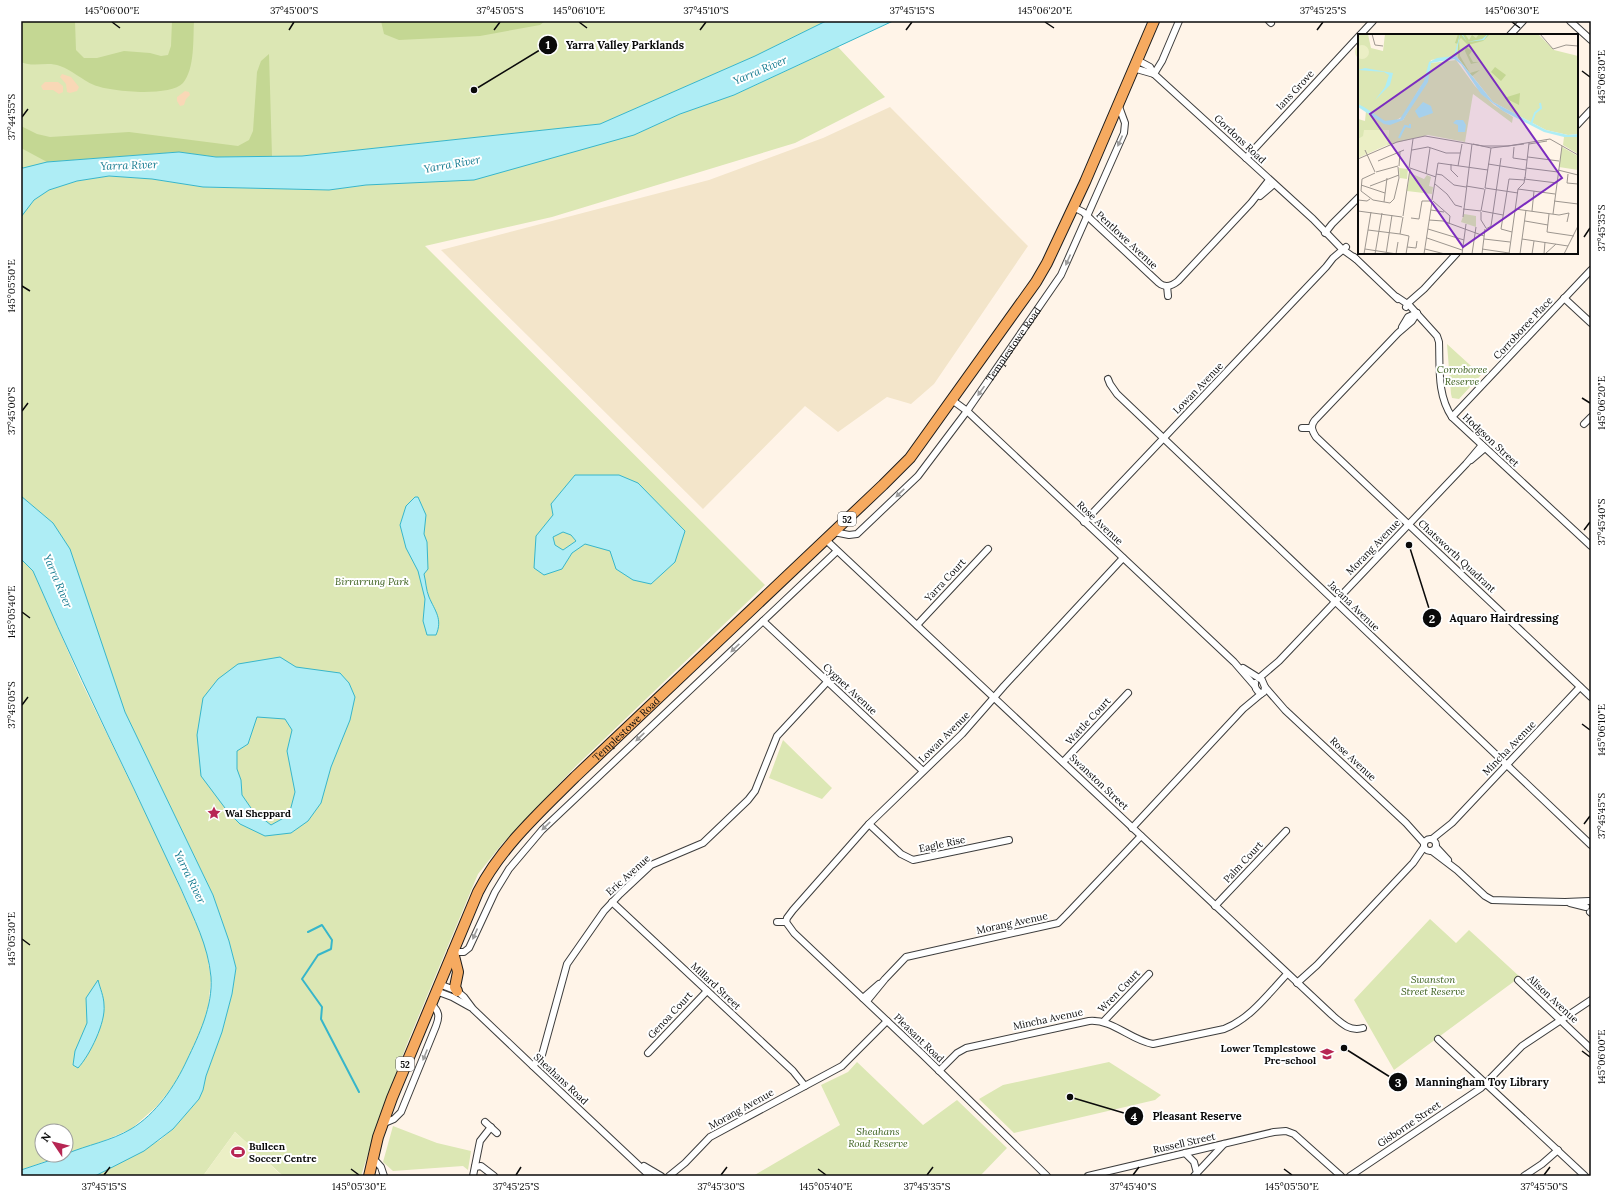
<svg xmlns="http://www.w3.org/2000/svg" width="1612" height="1197" font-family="Lora,serif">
	<rect width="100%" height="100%" fill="#fff4e8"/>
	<!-- farmland -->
	<path fill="#f3e5ca" d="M890,107L1028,246L934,384L911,404L887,397L838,432L805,406L703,509L441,250L709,180L823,138Z"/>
	<!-- green -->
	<path fill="#dce7b4" d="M21,21H826L755,56L600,124L302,156L216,157L178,152L47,162L31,170L21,180Z
		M838,47L885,97L795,143L552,217L425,246L765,585L576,766L502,844L478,874L407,1044L379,1119L361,1176H283L235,1132L203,1176H95L160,1140L173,1129L199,1099L203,1090L206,1076L222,1032L232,994L236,968L229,941L213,895L125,712L53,523L21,496L22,215L34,200L49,190L77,181L109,176L152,179L203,187L329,190L366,185L634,135L680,114L734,95Z
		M1447,344L1481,375L1459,399L1452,398L1451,394Z
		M21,559L33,571L81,681L156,835L205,943L211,979L208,1008L199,1036L177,1081L156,1107L131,1129L103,1141L66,1154V1131H42V1155H63L21,1170Z
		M783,740L832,788L822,799L769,778Z
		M1430,919L1456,943L1469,930L1520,977L1394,1070L1354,1000Z
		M857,1062L923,1125L957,1100L1007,1148L980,1176H753L840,1125L821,1085L848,1072Z
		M1109,1062L1161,1095L1155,1100L1014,1133L979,1099L1003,1085Z
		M393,1126L437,1143L471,1151L468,1170L463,1166L393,1171L383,1162Z"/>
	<!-- forest -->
	<path fill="#c4d793" d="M21,21H75L76,50L84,58H97L124,51L150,53L161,56L168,55L171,46L172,21H194C193,39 195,69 183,83C170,97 111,92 94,85C82,80 72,70 60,66C47,61 34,68 21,62Z
		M381,21H545L540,25L480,36L399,40L384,34Z
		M269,54L272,156L216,157L178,152L47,162L21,148V126L37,134L50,137L129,132L238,146L249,140L253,131L257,72L261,61Z"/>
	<!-- sand -->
	<path fill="#f9d8b6" d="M62,74L71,77L79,87L77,91L70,93L67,92L66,84L60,77Z
		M45,82H58L63,86V92L59,94L53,90H43L41,86Z
		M185,91L189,92L190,95L186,99L184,105L180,106L177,101V97Z"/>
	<!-- pitch -->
	<path fill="#ebefc5" d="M235,1132L278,1172L283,1176H203Z"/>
	<!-- water -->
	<path fill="#aeedf5" stroke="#37b6ca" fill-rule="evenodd" d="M826,21H893L734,95L680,114L634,135L474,180L366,185L329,190L203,187L152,179L109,176L77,181L49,190L34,200L21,217V167L23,168L47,162L179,152L216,157L302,156L600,124L755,56Z
		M575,475H619L638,483L685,531L675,562L651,584L633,580L616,569L610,551L585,544L572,553L562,569L544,575L534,568L536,536L553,515L551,504ZM563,532L571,535L576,541L563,550L555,545L553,537Z
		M21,496L53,523L70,549L125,712L213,895L229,941L236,968L232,994L222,1032L206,1076L203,1090L199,1099L173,1129L144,1151L95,1176H21V1170L66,1155V1154C87,1145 111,1141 131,1129C156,1114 175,1086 187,1060C199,1035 213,1006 211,977C208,945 194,919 181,889C165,856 150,822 134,789C99,717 65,645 33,571L21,559Z
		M415,497H418L426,515L424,534L427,542L428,569L424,574C426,582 426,590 429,597C435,611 443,619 436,635H427L423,621L425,599L418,571L406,548L400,525L406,506Z
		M280,657L296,667L340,673L349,683L355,697L350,720L331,767L321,803L308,821L291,833L265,836L240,824L228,812L201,776L197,735L203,698L218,679L238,664ZM257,717L285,719L292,730L287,751L295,792L289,815L271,825L253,811L242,795L241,780L237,769V751L248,744Z
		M98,980C100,988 104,997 104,1005C106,1022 90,1055 78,1068L73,1065L75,1051L87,1023L86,998Z"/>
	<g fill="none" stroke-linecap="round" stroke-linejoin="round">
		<!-- stream -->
		<path stroke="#37b6ca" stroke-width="2" d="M308,932L322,925L332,940L331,949L318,955L302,979L322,1007L321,1019L359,1092"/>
		<!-- minor casing -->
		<g stroke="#3d3d3d" stroke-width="8">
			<g id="minor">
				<path d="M1269,21L1271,23"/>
				<path d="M1570,21L1591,40"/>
				<path d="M1360,35L1373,21"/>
				<path d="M1510,35L1523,21"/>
				<path d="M1137,60L1150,67L1154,74L1313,219L1342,249L1356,259"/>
				<path d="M1133,68L1154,74"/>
				<path d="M1154,74L1162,61L1179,21"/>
				<path d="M1577,125L1591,110"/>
				<path d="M1246,158L1359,36"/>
				<path d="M1260,196L1274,184"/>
				<path d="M1073,207L1083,212L1159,283C1165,288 1172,286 1178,281L1251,203L1269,180"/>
				<path d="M1325,233L1332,224L1359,197"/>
				<path d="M1354,257L1398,299"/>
				<path d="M1167,286L1168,296"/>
				<path d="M1397,297L1409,305L1437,336L1439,342C1440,368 1437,395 1452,417L1591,546"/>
				<path d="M1564,298L1591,323"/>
				<path d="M1406,307L1408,303L1424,289L1457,253"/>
				<path d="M1417,313L1412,321L1398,333L1315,420C1310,426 1312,431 1316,437L1591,697"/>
				<path d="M1402,327L1408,317L1417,313"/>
				<path d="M1108,379L1110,384L1117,394L1591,845"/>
				<path d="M952,400L967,411L1234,662L1254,685"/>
				<path d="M1452,417L1591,270"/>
				<path d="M1584,424L1591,417"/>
				<path d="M1302,428H1311"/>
				<path d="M1471,460L1485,448"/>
				<path d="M1084,522L1326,267L1333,258L1346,247"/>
				<path id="s1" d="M834,532L849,535L857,534L918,476L967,411L1061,275L1124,133L1125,123L1118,104"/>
				<path d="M826,540L1332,1015C1341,1023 1350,1032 1363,1028"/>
				<path d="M763,621L923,771"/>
				<path d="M917,625L988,549"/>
				<path d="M1243,668L1262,680L1265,687L1264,692L1261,694C1257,691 1254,688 1255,683"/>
				<path d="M1259,678L1279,661L1466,464L1482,445"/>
				<path d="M1265,687L1285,710L1406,823L1424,843"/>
				<path d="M1063,762L1128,693"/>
				<path d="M869,824L901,854L913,860L1009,840"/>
				<path d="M1132,828L1243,709L1261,694"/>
				<circle cx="1430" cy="845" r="6"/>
				<path d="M1432,839L1452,823L1580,687"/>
				<path d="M1436,847L1448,860"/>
				<path d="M1432,851L1457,870L1485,896L1492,900L1565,902L1589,901"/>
				<path d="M612,902L793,1071L805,1086"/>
				<path d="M1570,903L1586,907"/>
				<path d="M1215,906L1286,831"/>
				<path d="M1590,912L1591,913"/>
				<path d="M777,922H786"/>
				<path d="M786,922L787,918L793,910L869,824L962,734L1004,686L1123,558"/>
				<path d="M786,922L794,933L922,1054L1047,1176"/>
				<path d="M453,952H464L469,948L495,892L509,869L542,830L837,551"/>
				<path d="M1518,980L1591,1049"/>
				<path d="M1297,983L1317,965L1413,863L1424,847"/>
				<path d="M439,984L457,991L464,997L473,1009L533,1066L650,1176"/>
				<path d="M436,991L452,997L470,1007"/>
				<path d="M863,998L879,984"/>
				<path d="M867,1001L885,979L906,957L1058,923L1066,915L1141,836"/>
				<path d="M1104,1021L1149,974"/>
				<path d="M1438,1039L1585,1176"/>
				<path d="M648,1053L707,991"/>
				<path d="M533,1066L542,1055L567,964L604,911L620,894L651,865L703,843L748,800L755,791L777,736L828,681"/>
				<path d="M939,1071L957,1053L966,1048L1089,1021C1113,1019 1130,1040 1153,1044L1224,1029C1250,1019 1268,994 1287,974"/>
				<path d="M485,1122L497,1133"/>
				<path d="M382,1124L394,1119L401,1112L436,1026C440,1016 439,1011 431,1004"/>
				<path d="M1185,1153L1194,1162L1197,1173"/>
				<path d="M373,1158L381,1167L384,1176"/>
				<path d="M644,1166L661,1176"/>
				<path d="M475,1167L481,1166L494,1176"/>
				<path d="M473,1176L480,1141L491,1127"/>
				<path d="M669,1176L685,1163L710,1137L842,1066L887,1021"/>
				<path d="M1088,1176L1274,1132L1286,1131L1294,1134L1341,1176"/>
				<path d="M1194,1176L1224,1144"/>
				<path d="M1350,1176L1481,1088L1522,1046L1591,1000"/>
				<path d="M1524,1176L1542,1164L1558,1150"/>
			</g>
		</g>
		<!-- primary casing -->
		<g stroke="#1b1b1b" stroke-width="12">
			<g id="primary">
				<path d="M453,952L458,972L455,987L457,991"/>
				<path id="s2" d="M369,1176L378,1137L392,1098L478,892C501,847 540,812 575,777L883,485L910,458L1036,282L1047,263L1085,182L1154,21"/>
			</g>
		</g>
		<!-- minor -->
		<use href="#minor" stroke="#fff" stroke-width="6"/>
		<!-- primary -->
		<use href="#primary" stroke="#f6aa60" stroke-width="10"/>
	</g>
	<!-- one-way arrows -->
	<defs><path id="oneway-solid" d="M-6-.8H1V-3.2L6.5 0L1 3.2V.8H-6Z"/></defs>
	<g fill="#9d9d9d">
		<use href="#oneway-solid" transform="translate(1120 141) rotate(114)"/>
		<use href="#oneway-solid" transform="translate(1068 260) rotate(114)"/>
		<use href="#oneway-solid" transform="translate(981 391) rotate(125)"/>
		<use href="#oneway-solid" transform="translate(900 493) rotate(136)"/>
		<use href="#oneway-solid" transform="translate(735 648) rotate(137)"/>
		<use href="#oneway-solid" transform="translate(640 737) rotate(137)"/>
		<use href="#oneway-solid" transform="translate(546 826) rotate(136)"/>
		<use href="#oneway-solid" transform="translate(475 934) rotate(114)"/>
		<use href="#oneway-solid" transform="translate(425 1055) rotate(112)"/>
	</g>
	<!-- ticks -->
	<path fill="none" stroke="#0a0a0a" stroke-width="1.5" d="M112,22L120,28M579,22L587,28M1045,22L1054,28M1512,22L1520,28M289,30L294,22M494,30L500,22M700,30L706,22M906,30L912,22M1317,30L1323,22M1582,71L1590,77M22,117L28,109M1584,237L1590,228M22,286L30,291M1582,398L1590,403M22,411L28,403M1584,530L1590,522M22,612L30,618M22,705L28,697M1582,724L1590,730M1584,824L1590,816M22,939L30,945M1582,1051L1590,1057M351,1169L359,1175M818,1169L826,1175M1284,1169L1292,1175M104,1175L110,1167M516,1175L521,1167M721,1175L727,1167M927,1175L933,1167M1133,1175L1139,1167M1544,1175L1550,1167"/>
	<!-- icons -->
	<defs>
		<g id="sight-bare" transform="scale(1.08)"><path d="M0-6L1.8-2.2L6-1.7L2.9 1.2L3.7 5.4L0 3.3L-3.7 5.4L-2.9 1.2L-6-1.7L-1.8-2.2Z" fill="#b72653" stroke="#fff" stroke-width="2.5" paint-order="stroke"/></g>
		<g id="school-bare" transform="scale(1.08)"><path d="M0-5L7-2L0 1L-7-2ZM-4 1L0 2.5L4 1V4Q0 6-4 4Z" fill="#b72653" stroke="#fff" stroke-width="2.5" paint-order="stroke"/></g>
		<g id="stadium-bare" transform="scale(1.08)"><path d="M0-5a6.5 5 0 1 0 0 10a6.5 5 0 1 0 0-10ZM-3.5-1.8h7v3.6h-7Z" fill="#b72653" stroke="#fff" stroke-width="2.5" paint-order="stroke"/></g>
	</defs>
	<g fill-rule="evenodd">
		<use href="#sight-bare" x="214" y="813"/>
		<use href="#school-bare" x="1327" y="1054"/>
		<use href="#stadium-bare" x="238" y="1152"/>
	</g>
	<g text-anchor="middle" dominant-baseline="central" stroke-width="4" stroke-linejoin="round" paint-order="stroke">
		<!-- shield labels -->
		<g fill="#fff" stroke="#545454" stroke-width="1">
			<rect x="838" y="512" width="18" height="14" rx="3"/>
			<rect x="396" y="1057" width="18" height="14" rx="3"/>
		</g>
		<g font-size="9" font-weight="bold" fill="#0a0a0a">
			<text x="847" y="519">52</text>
			<text x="405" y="1064">52</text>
		</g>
		<!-- street labels -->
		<g font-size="10" fill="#0a0a0a" stroke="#fff">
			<text transform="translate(1295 90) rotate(-47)">Ians Grove</text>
			<text transform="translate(1240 139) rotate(43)">Gordons Road</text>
			<text transform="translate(1127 240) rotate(43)">Pentlowe Avenue</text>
			<text transform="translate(1523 328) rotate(-47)">Corroboree Place</text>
			<text stroke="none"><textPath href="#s1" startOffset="270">Templestowe Road</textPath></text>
			<text transform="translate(1198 388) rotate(-46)">Lowan Avenue</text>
			<text transform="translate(1491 440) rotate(43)">Hodgson Street</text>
			<text transform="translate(1100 523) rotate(43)">Rose Avenue</text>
			<text transform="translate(1373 547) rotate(-46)">Morang Avenue</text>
			<text transform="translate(1457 556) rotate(43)">Chatsworth Quadrant</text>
			<text transform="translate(945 580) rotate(-47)">Yarra Court</text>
			<text transform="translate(1354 606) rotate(44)">Jacana Avenue</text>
			<text transform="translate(850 689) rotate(43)">Cygnet Avenue</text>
			<text transform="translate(1088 721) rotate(-47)">Wattle Court</text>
			<text stroke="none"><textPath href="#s2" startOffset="526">Templestowe Road</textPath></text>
			<text transform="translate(944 737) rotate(-45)">Lowan Avenue</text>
			<text transform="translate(1509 748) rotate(-46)">Mincha Avenue</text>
			<text transform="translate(1353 759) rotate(43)">Rose Avenue</text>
			<text transform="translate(1099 782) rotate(43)">Swanston Street</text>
			<text transform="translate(942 844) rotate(-12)">Eagle Rise</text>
			<text transform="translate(1243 862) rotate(-47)">Palm Court</text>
			<text transform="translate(628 875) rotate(-42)">Eric Avenue</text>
			<text transform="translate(1012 923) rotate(-12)">Morang Avenue</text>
			<text transform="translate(716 986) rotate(43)">Millard Street</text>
			<text transform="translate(1119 991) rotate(-46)">Wren Court</text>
			<text transform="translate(1553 999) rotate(43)">Alison Avenue</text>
			<text transform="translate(670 1015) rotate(-47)">Genoa Court</text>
			<text transform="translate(1048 1019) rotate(-12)">Mincha Avenue</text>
			<text transform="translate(919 1038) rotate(44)">Pleasant Road</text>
			<text transform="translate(561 1079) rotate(43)">Sheahans Road</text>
			<text transform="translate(741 1109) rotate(-29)">Morang Avenue</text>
			<text transform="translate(1409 1124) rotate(-34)">Gisborne Street</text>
			<text transform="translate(1184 1143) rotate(-13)">Russell Street</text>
		</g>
		<!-- park labels -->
		<g font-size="10" font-style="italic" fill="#3c601d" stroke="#fff">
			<text x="1462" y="369">Corroboree<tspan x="1462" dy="12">Reserve</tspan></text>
			<text x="372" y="581">Birrarrung Park</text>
			<text x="1433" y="979">Swanston<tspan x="1433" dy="12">Street Reserve</tspan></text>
			<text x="878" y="1131">Sheahans<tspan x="878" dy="12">Road Reserve</tspan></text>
		</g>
		<!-- poi labels -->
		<g font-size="10" font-weight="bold" fill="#0a0a0a" stroke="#fff" text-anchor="start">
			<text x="225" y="813">Wal Sheppard</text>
			<text x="1316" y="1048" text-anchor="end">Lower Templestowe<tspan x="1316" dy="12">Pre-school</tspan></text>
			<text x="249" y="1146">Bulleen<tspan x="249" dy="12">Soccer Centre</tspan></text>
		</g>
		<!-- water labels -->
		<g font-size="11" font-style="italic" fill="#177c91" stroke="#fff">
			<text transform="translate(760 70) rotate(-23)">Yarra River</text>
			<text transform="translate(452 164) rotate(-10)">Yarra River</text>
			<text transform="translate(129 165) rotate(-2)">Yarra River</text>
			<text transform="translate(58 581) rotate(67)">Yarra River</text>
			<text transform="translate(190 877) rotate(64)">Yarra River</text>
		</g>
	</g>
	<!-- overview -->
	<g transform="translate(1358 34)">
		<rect width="220" height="220" fill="#fff4e8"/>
		<path d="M0,0H10L13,14L25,17L27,0H180L196,16L220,22V100L210,101L188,96L135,68L100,24L93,23L73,26L66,47L45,82L37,87H25L0,70ZM98,26L117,52L136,71L155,83L154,89L115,60L107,108L70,101L29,111L31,96L0,105V85L7,87L8,77L28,90L45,86L59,62L73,29ZM206,103H220V120L205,111ZM204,113L220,122V136L201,133ZM41,134L50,135L49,145L42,144ZM52,139L66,145L69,141L73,143L71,152L75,153L74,160L49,157ZM106,180L118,182V193L103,188Z" fill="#dce7b4"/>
		<path d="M100,0H107L111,6L114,1L118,4L121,0H132L125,7L110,11L103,4L101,6L102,22L112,39L122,36L114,42L100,24V10L97,9ZM108,13L114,17L111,21L115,28H121L113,30L107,17ZM137,33L148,41L143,47L133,38ZM162,59L161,71L149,65V63Z" fill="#c4d793"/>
		<path d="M-3 18a7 7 0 1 1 14 0a7 7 0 1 1-14 0ZM6,96H31L29,111L0,124V105L5,102Z" fill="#ebefc5"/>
		<path d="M102,0L105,1L109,8L124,5L130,0L126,6L109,8L104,1H102L98,22L135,68L188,96L210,101L220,100V103H206L186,98L145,77L123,60L103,30L96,25L73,29L70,48L45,86L32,91L26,90L0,73V70L6,73L27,87L42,85L66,47L71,28L79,24L96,22ZM7,34L35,39L32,51L17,66L27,53L31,41L26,38L0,36ZM65,68L73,72L75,79L61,84L57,77ZM98,86H105L108,91L107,98H100V91L95,89Z" fill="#aeedf5"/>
		<path fill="none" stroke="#aeedf5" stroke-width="2" d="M173,90L177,79L183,74L182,69M41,104L47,92L52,93V90"/>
		<path fill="none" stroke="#9d968f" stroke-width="1" d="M14,0L17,11L25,12M182,0L195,15L208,11L220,12M115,110L133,114L166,110M171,110L189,107M156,113L155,124L169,126M7,116L17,138M54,116L70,113L88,119H102M170,123L201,127M0,125L39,108L67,102L125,112H150L192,105L220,121M20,127L46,116M80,129L130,136M93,130V136L100,143M130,130L168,136M41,132L42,118M100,132L104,110M51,134L55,105M52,134L78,143M168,134L200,138M200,136L220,141M18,138L40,132M17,139L4,145L3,157L15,166L32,169L36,165L41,144L40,133M68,140L72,114M78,140L84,141L96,151L108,153M210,140L209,149L220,150M167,144L171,109M166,145L199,149M77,150L89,160L97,171L104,173M3,151L27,159M12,152L41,141M108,152L126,155M127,154L133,114M127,154L160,159M160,155L197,160M0,166L9,167L12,165M74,166L80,129M75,167L92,182L91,190M196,167L220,170M26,168L29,144M105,175L123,177M157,175L201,181L211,179L209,188M73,176L86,178M0,177L44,183M123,177L127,155M124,177L145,181M174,177L176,157M123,178V186L128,194M191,180L189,198L216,202M195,180L204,112M45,182L52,135M45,183L42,200L51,202L48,220M105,183L114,110M53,184L61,185L64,167H74M71,186L85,187L126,202M167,187L190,191M70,195L106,206M128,195L133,192L143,124M10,196L42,200M154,198L143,195L151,145L167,146M69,204L104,216M126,205L152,208M164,205L210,212M49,213L58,214L59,207M7,215L39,220M67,215L87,220M124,215L151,219M6,220L13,178M17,220L24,179M28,220L34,181M38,220L40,208M66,220L74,168M104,220L108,190M114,220L118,193M124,220L127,195M151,220L160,155L166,149L167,143M162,220L168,176M174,220L176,207M186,220L187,208M187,220L198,210M206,220L220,192"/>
		<path fill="#7b2cbf" fill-opacity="0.15" stroke="#7b2cbf" stroke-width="2" d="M111,11L204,144L105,213L12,80Z"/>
		<rect width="220" height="220" fill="none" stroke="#0a0a0a" stroke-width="2"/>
	</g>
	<!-- callouts -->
	<path fill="none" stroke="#0a0a0a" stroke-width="1.5" d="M474 90L548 45M1409 545L1432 618M1344 1048L1398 1082M1070 1097L1134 1116"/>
	<g fill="#0a0a0a" stroke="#fff" stroke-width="1.5">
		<circle cx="474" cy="90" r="4"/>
		<circle cx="1409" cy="545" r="4"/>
		<circle cx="1344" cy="1048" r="4"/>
		<circle cx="1070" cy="1097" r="4"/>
		<circle cx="548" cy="45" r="10"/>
		<circle cx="1432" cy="618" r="10"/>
		<circle cx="1398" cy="1082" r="10"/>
		<circle cx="1134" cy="1116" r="10"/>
	</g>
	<g font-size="12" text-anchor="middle" font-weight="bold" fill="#fff">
		<text x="548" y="49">1</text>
		<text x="1432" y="623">2</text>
		<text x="1398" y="1087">3</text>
		<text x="1134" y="1121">4</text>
	</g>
	<g font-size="11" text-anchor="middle" font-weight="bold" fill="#0a0a0a" stroke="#fff" stroke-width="4" stroke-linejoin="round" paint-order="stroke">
		<text x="625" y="49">Yarra Valley Parklands</text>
		<text x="1504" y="622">Aquaro Hairdressing</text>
		<text x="1482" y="1086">Manningham Toy Library</text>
		<text x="1197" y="1120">Pleasant Reserve</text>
	</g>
	<!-- border -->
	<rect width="1612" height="1197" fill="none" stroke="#ffffff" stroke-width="44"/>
	<!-- north arrow -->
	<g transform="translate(54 1143) rotate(305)"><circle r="19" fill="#ffffff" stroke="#9d9d9d"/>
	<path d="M0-3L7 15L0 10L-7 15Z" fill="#b72653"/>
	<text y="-6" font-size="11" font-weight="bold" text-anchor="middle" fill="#0a0a0a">N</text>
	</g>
	<rect x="22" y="22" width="1568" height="1153" fill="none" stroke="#0a0a0a" stroke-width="1.5"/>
	<g font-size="10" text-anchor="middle" fill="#0a0a0a">
		<text x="112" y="14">145°06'00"E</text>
		<text x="294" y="14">37°45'00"S</text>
		<text x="500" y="14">37°45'05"S</text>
		<text x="579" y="14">145°06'10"E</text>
		<text x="706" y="14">37°45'10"S</text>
		<text x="912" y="14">37°45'15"S</text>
		<text x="1045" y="14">145°06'20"E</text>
		<text x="1323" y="14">37°45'25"S</text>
		<text x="1512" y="14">145°06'30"E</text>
		<text transform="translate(1601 77) rotate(-90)" y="4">145°06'30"E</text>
		<text transform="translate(11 117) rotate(-90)" y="4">37°44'55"S</text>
		<text transform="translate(1601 228) rotate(-90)" y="4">37°45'35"S</text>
		<text transform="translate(11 286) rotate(-90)" y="4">145°05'50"E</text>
		<text transform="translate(1601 403) rotate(-90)" y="4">145°06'20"E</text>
		<text transform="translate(11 411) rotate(-90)" y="4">37°45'00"S</text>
		<text transform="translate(1601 522) rotate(-90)" y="4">37°45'40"S</text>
		<text transform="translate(11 612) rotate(-90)" y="4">145°05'40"E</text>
		<text transform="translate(11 705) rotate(-90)" y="4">37°45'05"S</text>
		<text transform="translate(1601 730) rotate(-90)" y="4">145°06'10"E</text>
		<text transform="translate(1601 816) rotate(-90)" y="4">37°45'45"S</text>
		<text transform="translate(11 939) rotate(-90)" y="4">145°05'30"E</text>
		<text transform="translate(1601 1057) rotate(-90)" y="4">145°06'00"E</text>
		<text x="104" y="1190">37°45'15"S</text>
		<text x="359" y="1190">145°05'30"E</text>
		<text x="516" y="1190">37°45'25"S</text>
		<text x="721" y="1190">37°45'30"S</text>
		<text x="826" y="1190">145°05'40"E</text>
		<text x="927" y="1190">37°45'35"S</text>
		<text x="1133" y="1190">37°45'40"S</text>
		<text x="1292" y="1190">145°05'50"E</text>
		<text x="1544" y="1190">37°45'50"S</text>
	</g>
</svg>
